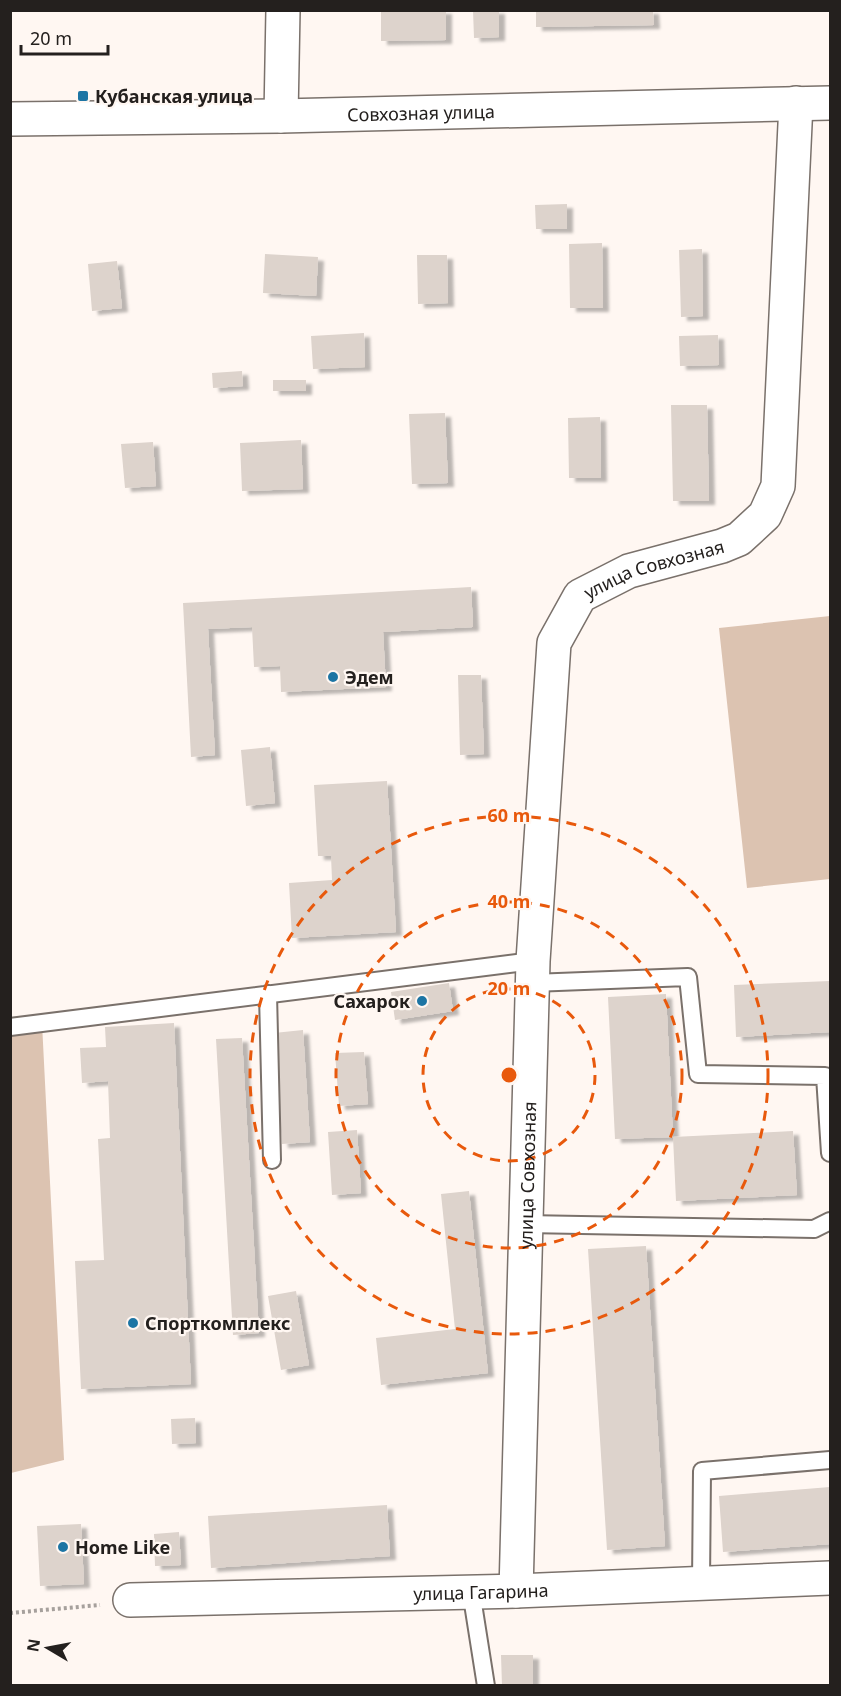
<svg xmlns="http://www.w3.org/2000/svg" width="841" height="1696" font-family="'Noto Sans',sans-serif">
	<defs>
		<filter id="shadow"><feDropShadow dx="6" dy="4" stdDeviation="1.5" flood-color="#0004"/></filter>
	</defs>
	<rect width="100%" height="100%" fill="#fff7f2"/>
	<!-- green -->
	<path fill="#dcc3b1" d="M830,616V879L747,888L719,628Z
		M42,1023L64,1460L11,1473L10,1027Z"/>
	<!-- building -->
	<path fill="#ddd3cc" filter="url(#shadow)" d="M381,10H446V40L381,41Z
		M473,10H499V37L474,38Z
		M536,10H653L654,25L536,27Z
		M567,204V229H536L535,205Z
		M602,243L603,308H570L569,244Z
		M702,249L703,316L681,317L679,250Z
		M265,254L318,257L316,296L263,293Z
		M417,255H447L448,303L418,304Z
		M117,261L122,308L92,311L88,264Z
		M364,333L365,367L313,369L311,336Z
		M718,335L719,365L680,366L679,336Z
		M242,371L243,386L213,388L212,373Z
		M273,380H306V391H273Z
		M671,405H707L709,501H673Z
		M445,413L448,483L412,484L409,414Z
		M600,417L601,478H569L568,418Z
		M301,440L303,489L242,491L240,443Z
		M153,442L156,486L125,488L121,444Z
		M471,587L473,627L383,632L386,687L281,692L280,666L254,667L252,627L208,629L215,755L191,757L183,603Z
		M458,675H481L484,754L460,755Z
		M270,747L275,803L246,806L241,750Z
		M387,781L396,932L292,938L289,883L332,880L331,856H318L314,785Z
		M830,981V1032L736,1037L734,985Z
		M449,983L453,1011L395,1020L391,992Z
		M666,994L673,1137L615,1139L608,997Z
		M174,1023L191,1384L81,1389L75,1261L104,1260L98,1139L110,1138L108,1081L82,1083L80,1048L106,1047L105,1027Z
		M303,1030L310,1142L282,1144L274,1033Z
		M242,1038L259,1333L233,1335L216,1039Z
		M364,1052L368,1104L339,1106L335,1053Z
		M357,1130L361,1193L332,1195L328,1132Z
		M793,1131L797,1195L676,1201L673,1137Z
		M469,1191L488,1373L381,1385L376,1338L455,1329L441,1194Z
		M646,1246L665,1546L607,1550L588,1249Z
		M296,1291L309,1365L281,1370L268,1296Z
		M195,1418L196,1443L172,1444L171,1419Z
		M830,1487V1544L723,1552L719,1496Z
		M387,1505L390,1556L211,1568L208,1516Z
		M81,1524L84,1584L40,1586L37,1526Z
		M179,1532L181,1565L155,1566L154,1534Z
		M501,1655H533V1686H502Z"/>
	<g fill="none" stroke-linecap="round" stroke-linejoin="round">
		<!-- lane casing -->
		<g stroke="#7a716b" stroke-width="20">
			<path id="lane" d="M532,983L688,977L698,1074L825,1076L830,1153
				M268,994L272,1160
				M10,1027L533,961
				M525,1224L814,1229L830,1221
				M701,1584L702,1471L830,1460
				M471,1591L486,1686"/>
		</g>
		<!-- street casing -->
		<g stroke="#7a716b" stroke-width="36">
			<g id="street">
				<path d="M281,116L283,10"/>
				<path id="s1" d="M10,119L281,116L830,103"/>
				<path id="s2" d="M516,1591L533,961L554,643L580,596L629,571L722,546L739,539L765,515L778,486L796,103"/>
				<path id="s3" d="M130,1600L516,1591L830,1578"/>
			</g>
		</g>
		<!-- path -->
		<path stroke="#a6a09c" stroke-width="4" stroke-dasharray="3 3" stroke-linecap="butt" d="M10,1613L100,1605"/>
		<!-- lane -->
		<use href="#lane" stroke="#fff" stroke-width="16"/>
		<!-- street -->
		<use href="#street" stroke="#fff" stroke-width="33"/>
	</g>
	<!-- distance rings -->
	<g fill="none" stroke="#e8590c" stroke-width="3" stroke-dasharray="10 8">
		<circle cx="509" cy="1075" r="86"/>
		<circle cx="509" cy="1075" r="173"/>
		<circle cx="509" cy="1075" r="259"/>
	</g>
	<!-- markers -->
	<g fill="#1d75a4" stroke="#fff7f2" stroke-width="2">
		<rect x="77" y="90" width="12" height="12" rx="3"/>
		<circle cx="333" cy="677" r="6"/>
		<circle cx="422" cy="1001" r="6"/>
		<circle cx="133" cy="1323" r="6"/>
		<circle cx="63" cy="1547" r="6"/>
	</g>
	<g text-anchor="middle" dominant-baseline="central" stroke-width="4.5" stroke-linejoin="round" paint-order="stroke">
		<!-- poi labels -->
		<g font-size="18" font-weight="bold" fill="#24201e" stroke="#fff7f2" text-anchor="start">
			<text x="95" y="96">Кубанская улица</text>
			<text x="345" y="677">Эдем</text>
			<text x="410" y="1001" text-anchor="end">Сахарок</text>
			<text x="145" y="1323">Спорткомплекс</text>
			<text x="75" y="1547">Home Like</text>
		</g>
		<!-- street labels -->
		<g font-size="18" fill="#24201e" stroke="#fff7f2">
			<text stroke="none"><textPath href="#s1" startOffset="411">Совхозная улица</textPath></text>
			<text stroke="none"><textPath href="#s2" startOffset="1082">улица Совхозная</textPath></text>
			<text stroke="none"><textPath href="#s2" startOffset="416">улица Совхозная</textPath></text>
			<text stroke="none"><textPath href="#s3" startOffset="351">улица Гагарина</textPath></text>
		</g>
	</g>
	<circle cx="509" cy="1075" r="9" fill="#e8590c" stroke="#fff7f2" stroke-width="3"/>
	<g font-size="18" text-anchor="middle" font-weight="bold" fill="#e8590c" stroke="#fff7f2" stroke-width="4.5" stroke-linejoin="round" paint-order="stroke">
		<text x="509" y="822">60 m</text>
		<text x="509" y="908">40 m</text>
		<text x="509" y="995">20 m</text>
	</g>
	<!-- border -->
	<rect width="841" height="1696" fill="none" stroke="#24201e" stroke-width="24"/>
	<!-- north arrow -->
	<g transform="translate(48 1648) rotate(280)" stroke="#fff7f2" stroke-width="4.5" paint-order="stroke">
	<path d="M0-4.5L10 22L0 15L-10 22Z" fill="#24201e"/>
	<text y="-9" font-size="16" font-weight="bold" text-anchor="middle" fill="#24201e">N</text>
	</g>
	<!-- scale -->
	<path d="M21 45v9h87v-9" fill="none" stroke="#24201e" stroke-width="3"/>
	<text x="30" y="45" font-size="18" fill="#24201e" stroke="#fff7f2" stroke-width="4.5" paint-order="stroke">20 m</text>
</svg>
